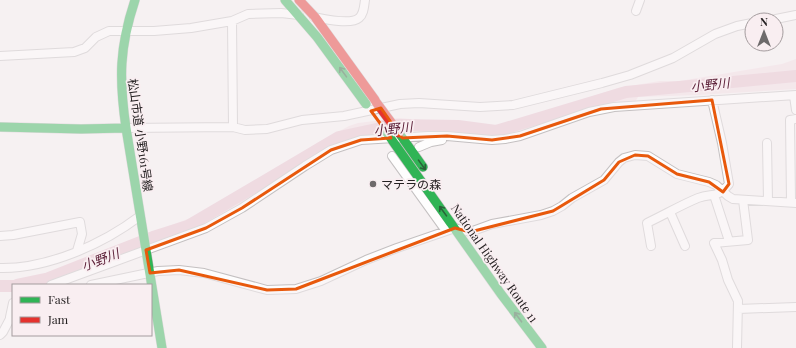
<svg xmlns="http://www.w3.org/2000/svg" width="796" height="348" font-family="'Playfair Display','Noto Sans JP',serif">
	<rect width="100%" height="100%" fill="#f6f1f2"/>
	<!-- green -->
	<path fill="#f2dde3" d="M796,59V89L697,95L638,97L635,102L613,103L594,107L510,134L482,135L410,131L373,133L358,137L321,150L249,199L219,217L169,238L162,239L46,284L42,285H13V290H0V280H20L39,276L67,267L159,231L166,227L196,216L245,191L250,185L252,186L317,143L349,126L358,123L399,118L486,126L503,127L521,122L548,111L618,88L660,81H680L782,64Z"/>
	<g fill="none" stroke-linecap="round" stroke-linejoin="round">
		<!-- river -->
		<path stroke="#e6c1cd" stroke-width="12" d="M17,285L46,279L153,237L188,226L339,137L395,125L458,126L496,131L626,92L796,76
			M0,286H13"/>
		<!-- street casing -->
		<g stroke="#c4c0c1" stroke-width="10">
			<path id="street" d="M636,11L640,0
				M314,17C324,19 351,25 359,18C364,14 364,6 365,0
				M771,20L796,15
				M232,21L233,127
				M0,56L74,52L85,48L96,37L109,31H154L191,28L232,21L248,14L281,13L299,15
				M794,96L796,110
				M126,128L233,127L245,130L267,129L302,120L344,116L400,104L419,103L480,107L513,105L602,83L630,75L673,58L715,34L737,26L752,23
				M767,143L768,201
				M419,147L431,142L442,140
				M392,156L446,231
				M714,195L729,241
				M791,202L790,120L796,119
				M670,212L685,246
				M0,236L13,235L80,222L82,234L77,251
				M651,246L647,223C664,215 681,205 698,198C712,192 716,200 729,184L722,143L712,100
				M0,268C48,269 103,244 140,216
				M51,285L206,228L242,208L305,166L331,150L361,140L428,136H447L492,140L505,139L520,136L589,112L614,107L796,95
				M91,285L158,271L179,270L204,273L267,290L296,289L321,281L366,260L397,248L455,228L470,232L492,224L541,215L553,211L562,206L572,198L604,180L619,162L624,158L635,155L648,156L677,174L709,182L716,185L728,196L733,199L796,203
				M738,309L796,307
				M10,317L13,303
				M0,335L3,332L13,313
				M737,348L738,301L728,280L722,260L714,243L748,240L743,200"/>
		</g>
		<!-- fast casing -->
		<g stroke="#c4c0c1" stroke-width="10">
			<path id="fast" d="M135,0C119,48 119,79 126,128L162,348
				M285,0L317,37L366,104
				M0,127L81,129L126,128
				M387,133L501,294L542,348
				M399,133L423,167"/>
		</g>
		<!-- jam casing -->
		<g stroke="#c4c0c1" stroke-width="10">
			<path id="jam" d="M299,0L315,17L375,100"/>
		</g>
		<!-- street -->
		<use href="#street" stroke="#fefdfd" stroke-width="8"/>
		<!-- fast -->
		<use href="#fast" stroke="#30b455" stroke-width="9"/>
		<!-- jam -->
		<use href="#jam" stroke="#e5322d" stroke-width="9"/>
		<!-- jam-bridge casing -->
		<g stroke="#c4c0c1" stroke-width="10" stroke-linecap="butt">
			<path id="jam-bridge" d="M376,102L399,133"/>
		</g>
		<!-- jam-bridge -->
		<use href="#jam-bridge" stroke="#e5322d" stroke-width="9"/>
	</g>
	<!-- one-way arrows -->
	<defs><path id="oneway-shaft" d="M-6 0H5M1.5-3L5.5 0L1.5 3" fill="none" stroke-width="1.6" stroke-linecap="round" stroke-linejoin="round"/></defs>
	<g stroke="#2a6339">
		<use href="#oneway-shaft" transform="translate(343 72) rotate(-126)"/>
		<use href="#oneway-shaft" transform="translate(422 165) rotate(54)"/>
		<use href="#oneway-shaft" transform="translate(443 211) rotate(-126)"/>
		<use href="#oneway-shaft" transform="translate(518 317) rotate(-127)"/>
	</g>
	<!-- marked area -->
	<path d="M0 0H796V348H0ZM712,100L729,184L723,192L709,182L677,174L648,156L635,155L619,162L604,180L553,211L470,232L455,228L296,289L267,290L179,270L150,273L146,250L206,228L242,208L331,150L361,140L391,138L371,111L381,108L402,138L447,136L492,140L520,136L601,109Z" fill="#f6f1f2" fill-opacity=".55" fill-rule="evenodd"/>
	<path fill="none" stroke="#e8590c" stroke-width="3" stroke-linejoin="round" d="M712,100L729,184L723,192L709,182L677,174L648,156L635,155L619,162L604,180L553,211L470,232L455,228L296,289L267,290L179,270L150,273L146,250L206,228L242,208L331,150L361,140L391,138L371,111L381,108L402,138L447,136L492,140L520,136L601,109Z"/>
	<!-- markers -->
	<circle fill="#6e6a6b" stroke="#f9eef1" stroke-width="1.5" cx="373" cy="184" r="4"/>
	<g text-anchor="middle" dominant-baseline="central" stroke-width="3.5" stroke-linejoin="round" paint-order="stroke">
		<!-- street labels -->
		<g font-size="12" fill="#252122" stroke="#f9eef1">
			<text transform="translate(141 135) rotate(82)">松山市道 小野161号線</text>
			<text transform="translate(495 263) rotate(55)">National Highway Route 11</text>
		</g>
		<!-- poi labels -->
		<g font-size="12" fill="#252122" stroke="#f9eef1" text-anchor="start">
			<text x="381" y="184">マテラの森</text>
		</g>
		<!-- water labels -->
		<g font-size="13" font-style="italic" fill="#5e223a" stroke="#f9eef1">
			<text transform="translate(710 84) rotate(-6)">小野川</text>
			<text transform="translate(393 128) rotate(-6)">小野川</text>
			<text transform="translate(100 259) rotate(-21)">小野川</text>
		</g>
	</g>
	<!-- legend -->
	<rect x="12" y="284" width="140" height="52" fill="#f9eef1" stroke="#a49c9e"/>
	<rect x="20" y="297" width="20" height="6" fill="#30b455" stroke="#a49c9e"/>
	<text x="48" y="304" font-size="12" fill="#252122">Fast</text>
	<rect x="20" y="317" width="20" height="6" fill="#e5322d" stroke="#a49c9e"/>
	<text x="48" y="324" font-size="12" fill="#252122">Jam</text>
	<!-- north arrow -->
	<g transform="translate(764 32)"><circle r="19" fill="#f9eef1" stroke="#a49c9e"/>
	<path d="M0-3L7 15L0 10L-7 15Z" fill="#6e6a6b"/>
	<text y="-6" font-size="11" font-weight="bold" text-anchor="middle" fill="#252122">N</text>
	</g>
</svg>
